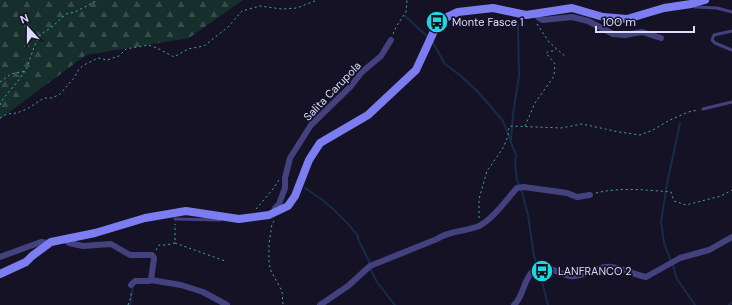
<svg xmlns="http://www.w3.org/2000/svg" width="732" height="305" font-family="'DM Sans',sans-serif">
	<defs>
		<pattern id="forest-firs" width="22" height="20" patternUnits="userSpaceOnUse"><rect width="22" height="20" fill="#162f2d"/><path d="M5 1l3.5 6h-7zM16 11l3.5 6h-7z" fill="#374d4c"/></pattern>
	</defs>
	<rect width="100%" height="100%" fill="#151225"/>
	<!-- forest -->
	<path fill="url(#forest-firs)" d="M0,0H243L189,38L86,55L0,119Z"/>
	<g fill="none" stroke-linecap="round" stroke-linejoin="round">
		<!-- stream -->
		<path stroke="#162c4a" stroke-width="2" d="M405,16L428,37
			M432,41L445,64L461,76L479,93L503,121L516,155L515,164L517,180L522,192L528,215L534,256L537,264
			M511,140L513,114L519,76L518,24
			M305,188C326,201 343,216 358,236V239L369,261L371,270L377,282L395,305
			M670,259L664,243L661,222L667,184L680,123
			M673,265L677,279L695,305
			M539,270L548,305
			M130,305L133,286
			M729,305L732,302"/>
		<!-- path -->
		<path stroke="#3daca2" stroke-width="1" stroke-dasharray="2 3" stroke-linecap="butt" d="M537,24L549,42L566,57
			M393,34L396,27L406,12L407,0
			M0,82L11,74L25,71
			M0,105L3,99L18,81L27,68L34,47L40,35L52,27L66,14L75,12L98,0
			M0,118L7,114L17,113L27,109L44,98H51L59,95L74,78L79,69L84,65L98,58L107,60L119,56L126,49L148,45L157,48L174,57L188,49L204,46L228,27L242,11L260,6L282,9L297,8L317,0
			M525,126L535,103L554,76L555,64L546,53L549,51H554L556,49
			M596,193C620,187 646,190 671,192L674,201L686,205L721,196L732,190
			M256,209L273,189L279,180
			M479,218V199L487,171L503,148L508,136L509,127L511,126L561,128L582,124L619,132L640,135L653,130L668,121L688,112L698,110
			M274,221L272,224L269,244V263L271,271L282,291L283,305
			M175,243L225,261
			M156,250L159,245H166L175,243V224
			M128,305L131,297V292"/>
		<!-- service -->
		<path stroke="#43427f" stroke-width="3" d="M692,5L695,7L717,8L732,12
			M732,31L714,35L712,40L715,43L732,50
			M703,109L732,102
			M175,219L220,220"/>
		<!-- minor -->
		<path stroke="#43427f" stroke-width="6" d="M535,14L539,18L543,20L572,17L588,21L613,34L625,35L642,32L661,38
			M274,212L275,208L279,204L285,188V178L290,158L311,125L351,86L362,72L381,56L391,40
			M64,239L69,243L83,246L111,244L130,255H152L154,258L151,280L181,285L203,292L227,305
			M0,257L41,242L49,243
			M131,285L135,281H149L151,280
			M320,305L348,286L370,266L437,239C450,230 465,232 479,226C494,218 506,200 517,188L524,187L567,193L577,197L590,195
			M514,305C524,296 523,280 533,271C544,260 558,275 570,276C584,278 597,265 611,267C623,268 634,275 646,277L680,258L709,250L732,237"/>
		<!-- secondary -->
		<path stroke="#7c7df0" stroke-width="8" d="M0,274L26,262L32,256L51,242L95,233L145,218L186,211L239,219L269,215L288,206L295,196L309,160L320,143L368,115L416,70L434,31L445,18L458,12L493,8L526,15L572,8L603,17L627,19L664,8L691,4L705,0"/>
	</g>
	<!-- icons -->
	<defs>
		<g id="bus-disc" transform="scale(1.15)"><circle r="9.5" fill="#1cd7e6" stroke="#151225"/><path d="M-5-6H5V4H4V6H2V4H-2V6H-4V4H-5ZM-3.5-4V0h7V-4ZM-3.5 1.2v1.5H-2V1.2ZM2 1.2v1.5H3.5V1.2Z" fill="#111"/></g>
	</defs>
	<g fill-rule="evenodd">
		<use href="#bus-disc" x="437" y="22"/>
		<use href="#bus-disc" x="542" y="271"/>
	</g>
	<g text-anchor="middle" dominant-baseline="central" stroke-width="3.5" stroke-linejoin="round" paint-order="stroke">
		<!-- poi labels -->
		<g font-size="11" fill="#dddbfb" stroke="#151225" text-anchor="start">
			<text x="452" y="22">Monte Fasce 1</text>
			<text x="558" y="271">LANFRANCO 2</text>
		</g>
		<!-- street labels -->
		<g font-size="11" fill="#dddbfb" stroke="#151225">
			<text transform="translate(332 91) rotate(-46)">Salita Carupola</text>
		</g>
	</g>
	<!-- north arrow -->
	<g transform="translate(28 28) rotate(339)" stroke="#151225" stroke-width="3" paint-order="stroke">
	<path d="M0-3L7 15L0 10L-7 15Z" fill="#dddbfb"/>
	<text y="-6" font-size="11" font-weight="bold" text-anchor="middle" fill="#dddbfb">N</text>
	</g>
	<!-- scale -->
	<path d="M596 26v6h98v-6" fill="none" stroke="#dddbfb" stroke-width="2"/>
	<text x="602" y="26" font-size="12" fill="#dddbfb" stroke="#151225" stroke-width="3" paint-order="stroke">100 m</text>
</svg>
